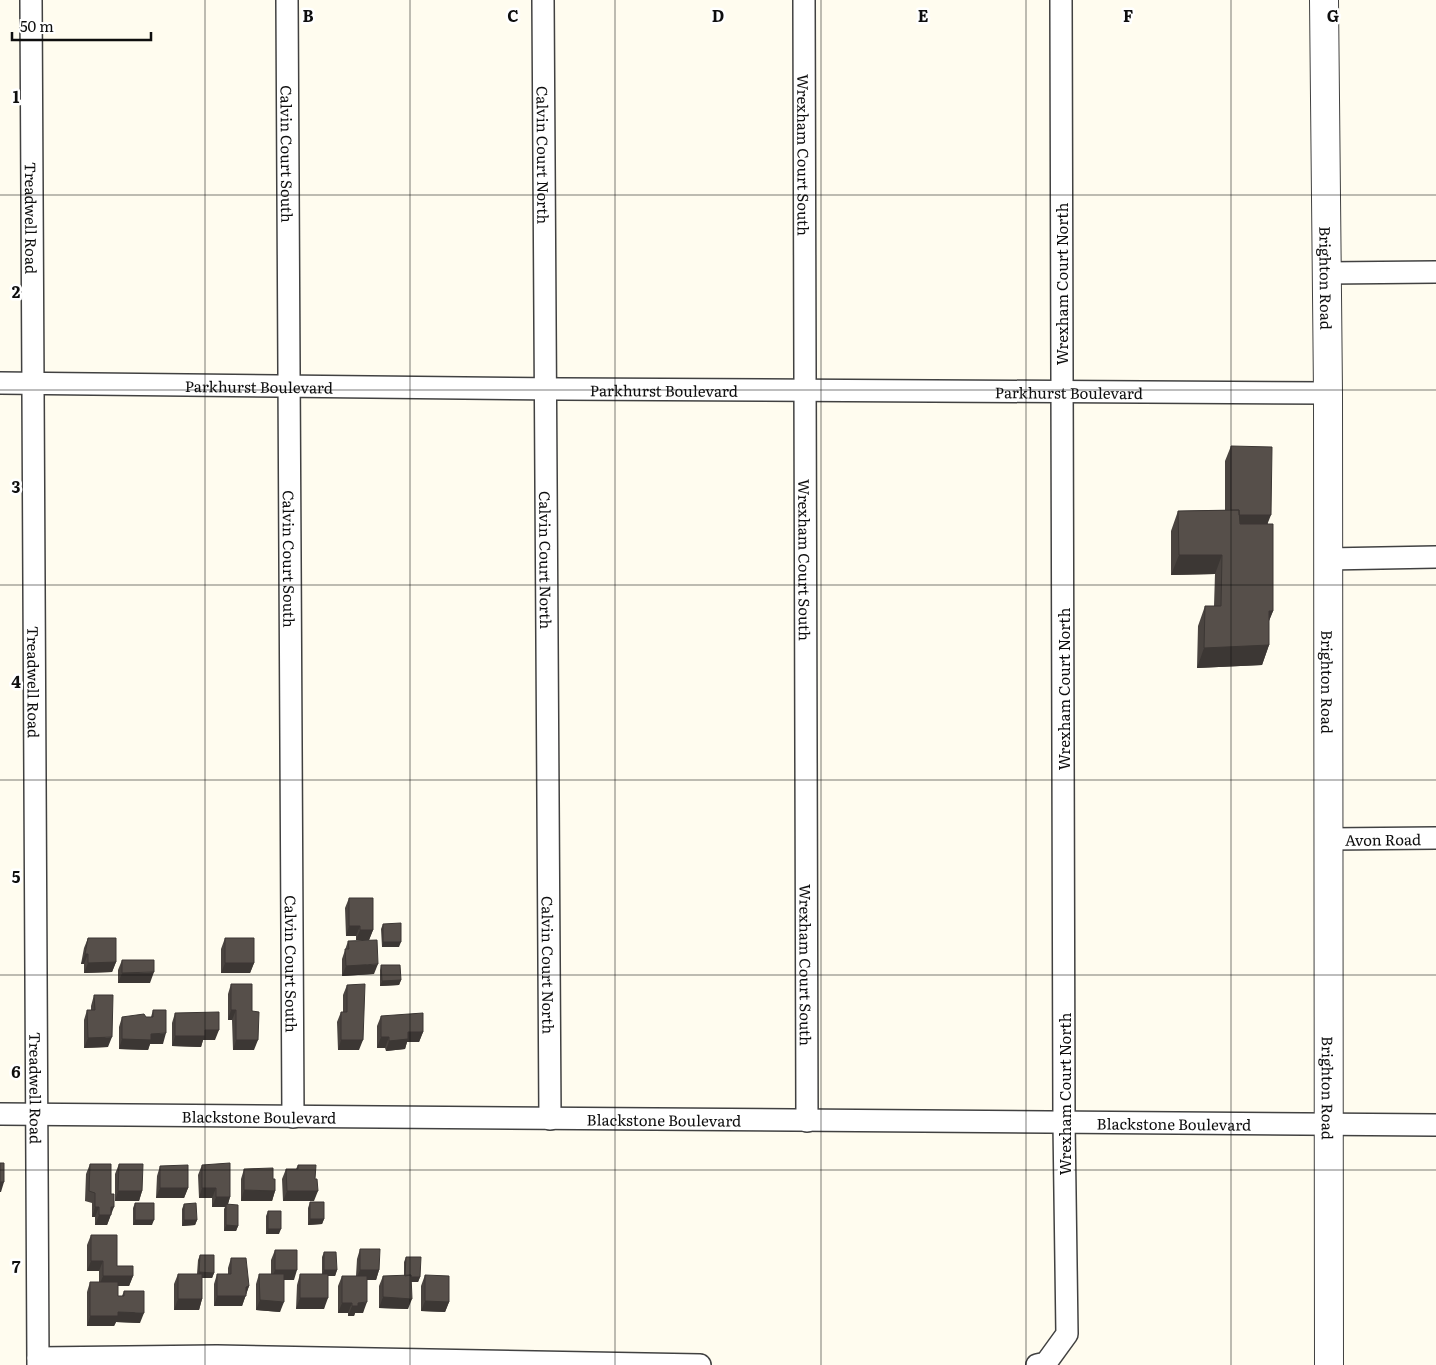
<svg xmlns="http://www.w3.org/2000/svg" width="1436" height="1365" font-family="Literata,serif">
	<rect width="100%" height="100%" fill="#fffcef"/>
	<g fill="none" stroke-linecap="round" stroke-linejoin="round">
		<!-- minor casing -->
		<g stroke="#414141" stroke-width="24">
			<g id="minor">
				<path id="s1" d="M31,0L38,1365"/>
				<path id="s2" d="M287,0L293,1117"/>
				<path id="s3" d="M543,0L550,1119"/>
				<path id="s4" d="M804,0L807,1121"/>
				<path d="M1326,273L1436,272"/>
				<path id="s5" d="M0,383L562,389L1328,393"/>
				<path d="M1327,559L1436,557"/>
				<path id="s6" d="M1329,839L1436,838"/>
				<path id="s7" d="M0,1114L1436,1125"/>
				<path d="M38,1358L217,1356L700,1365"/>
				<path d="M1037,1365L1046,1363L1067,1334L1064,1123L1061,0"/>
			</g>
		</g>
		<!-- tertiary casing -->
		<g stroke="#414141" stroke-width="30">
			<g id="tertiary">
				<path id="s8" d="M1324,0L1328,393L1329,1365"/>
			</g>
		</g>
		<!-- minor -->
		<use href="#minor" stroke="#fff" stroke-width="21"/>
		<!-- tertiary -->
		<use href="#tertiary" stroke="#fff" stroke-width="28"/>
	</g>
	<!-- wall -->
	<path fill="#4a4440" d="M1231,446L1268,524L1273,611L1269,621V645L1262,665L1197,668L1198,626L1205,606H1214L1215,574L1171,575V531L1178,511L1225,510V461Z
		M349,898L373,930L369,940H356V936H346L345,908Z
		M383,924L399,947H382L381,929Z
		M88,938L116,962L112,972L84,973V964H81L84,948Z
		M225,938L254,963L250,973H221V949Z
		M348,941L374,974L342,976V959Z
		M122,960L150,983H118V970Z
		M381,965L401,980L399,985L380,986V970Z
		M231,984L252,1011L254,1050H233L232,1020H228V994Z
		M347,985L359,1050H338L337,1022L341,1012H343V995Z
		M94,995L108,1047L84,1048V1020L87,1010H91V1006Z
		M153,1010L163,1044H150L148,1050L119,1049V1027L122,1017H151Z
		M175,1013L215,1040H203L201,1047L172,1046V1023Z
		M381,1016L423,1032L419,1042H407L405,1049L386,1051L385,1048H377V1026Z
		M90,1164L110,1217L107,1225H95V1217H92V1203L85,1201L86,1174Z
		M119,1164L142,1191L139,1201H115V1174Z
		M202,1165L230,1197L228,1204L238,1226L236,1231H224V1209L225,1207H212V1198H199L198,1175Z
		M298,1165L315,1179L314,1201H283L282,1179L286,1169H296Z
		M160,1166L188,1188L184,1198H156L157,1176Z
		M244,1169L273,1179L275,1191L272,1201H241V1179Z
		M310,1202L324,1219L322,1224L308,1225V1208Z
		M135,1203L152,1225H133V1208Z
		M184,1204L197,1220L195,1225L182,1226V1209Z
		M268,1211L279,1234H266V1216Z
		M91,1235L117,1266L133,1276L129,1286H118V1296H122L124,1291L140,1323L116,1322L114,1326H87V1292L90,1282H99V1271H87V1245Z
		M360,1249L379,1270L376,1280H367L363,1313H355L354,1316H348V1313H338V1286L342,1276H356L357,1259Z
		M275,1250L294,1280H284L280,1312L256,1310V1284L259,1274H271V1260Z
		M324,1252L337,1270L335,1276H328L324,1309H296L297,1285L300,1274H322V1257Z
		M200,1255L214,1273L212,1278H202V1299L199,1310H174V1284L178,1274H197L198,1260Z
		M406,1257L420,1277L418,1282H411L408,1309L379,1308V1286L383,1276H404V1262Z
		M231,1258L249,1286L242,1306H214V1284L217,1274H228V1268Z
		M425,1275L449,1302L445,1312L421,1311V1286Z"/>
	<!-- shaded-wall -->
	<path fill="#3c3734" d="M1231,515H1271L1265,530H1225Z
		M1179,555H1222L1215,574L1171,575Z
		M1269,611H1273L1265,630Z
		M1269,645L1262,665L1197,668L1204,648Z
		M349,926H360L356,936H346Z
		M360,930H373L369,940H356Z
		M383,942H401L399,947H382Z
		M85,954H88L84,964H81Z
		M116,962L112,972L84,973L88,963Z
		M225,963H254L250,973H221Z
		M378,964L374,974L342,976L346,966Z
		M154,972L150,983H118L122,973Z
		M401,980L399,985L380,986L382,981Z
		M231,1010H236L232,1020H228Z
		M205,1030H219L215,1040H203L201,1047L172,1046L175,1036Z
		M408,1032H423L419,1042H407L405,1049L386,1051L389,1041Z
		M166,1033L163,1044H150L148,1050L119,1049L122,1039L151,1034Z
		M112,1037L108,1047L84,1048L88,1038Z
		M381,1037H389L385,1048H377Z
		M236,1040H258L254,1050H233Z
		M341,1040H363L359,1050H338Z
		M0,1182H4L1,1192H0Z
		M160,1188H188L184,1198H156Z
		M202,1188H216L212,1198H199Z
		M244,1190L275,1191L272,1201H241Z
		M118,1191H142L139,1201H115Z
		M287,1191H318L314,1201H283Z
		M216,1197H230L227,1207L226,1204L225,1207H212Z
		M95,1207H99L95,1217H92Z
		M111,1207H114L107,1225H95L99,1215Z
		M310,1219H324L322,1224L308,1225Z
		M135,1220H154L152,1225H133Z
		M184,1220H197L195,1225L182,1226Z
		M226,1225L238,1226L236,1231H224Z
		M268,1229H281L279,1234H266Z
		M91,1261H103L99,1271H87Z
		M275,1270H297L294,1280H271Z
		M324,1270H337L335,1276H322Z
		M360,1270H379L376,1280H356Z
		M199,1272L214,1273L212,1278H197Z
		M103,1276H133L129,1286H99Z
		M405,1277H420L418,1282H403Z
		M249,1286L242,1306H214L217,1296L246,1287Z
		M383,1297L412,1299L408,1309L379,1308Z
		M300,1298H328L324,1309H296Z
		M178,1299H202L199,1310H174Z
		M260,1300L284,1302L280,1312L256,1310Z
		M425,1301L449,1302L445,1312L421,1311Z
		M367,1302L363,1313H355L354,1316H348L352,1306L358,1303Z
		M342,1303H352L348,1313H338Z
		M118,1312L144,1313L140,1323L116,1322L114,1326H87L90,1316Z"/>
	<!-- building -->
	<path fill="#564f4a" stroke="#3c3734" d="M1231,446L1272,447L1271,515H1239V510H1231Z
		M1239,510L1240,524H1273V611H1269V645L1204,648L1205,606H1221L1222,555H1179L1178,511Z
		M349,898H373V930H360V926H349Z
		M401,923V942H383V924Z
		M88,938H116V962L88,963V954H85Z
		M225,938H254V963H225Z
		M377,940L378,964L346,966L345,949H349L348,941Z
		M122,960H154V972L122,973Z
		M381,965H400L401,980L382,981Z
		M231,984H252V1011L259,1012L258,1040H236V1010H231Z
		M365,984L363,1040H341V1012H347V985Z
		M94,995H113L112,1037L88,1038L87,1010H95Z
		M153,1010H166V1033L151,1034V1040L122,1039V1017L144,1014L146,1017H153Z
		M219,1012V1030H205V1036H175V1013Z
		M423,1013V1032H408V1039L389,1041V1037H381V1016Z
		M0,1163H4V1182H0Z
		M230,1163V1197H216V1188H202V1165Z
		M90,1164H111V1194H114V1207H111V1215H99V1207H95V1193L89,1191Z
		M119,1164H143L142,1191H118Z
		M188,1165V1188H160V1166Z
		M298,1165H316L315,1179H317L318,1191H287L286,1169H298Z
		M273,1168V1179H275V1191L244,1190V1169Z
		M310,1202H324V1219H310Z
		M135,1203H154V1220H135Z
		M196,1203L197,1220H184V1204Z
		M226,1204L238,1205V1226L226,1225Z
		M268,1211H281V1229H268Z
		M91,1235H117V1266H133V1276H103V1261H91Z
		M360,1249H380L379,1270H360Z
		M275,1250H297V1270H275Z
		M324,1252H336L337,1270H324Z
		M200,1255H214V1273L199,1272Z
		M406,1257H421L420,1277H411V1275L405,1276Z
		M231,1258H246L249,1286L246,1287V1296H217V1274H231Z
		M178,1274H202V1299H178Z
		M259,1274H284V1302L260,1300Z
		M300,1274H328V1298H300Z
		M411,1275L412,1299L383,1297V1276Z
		M425,1275L449,1276V1302L425,1301Z
		M342,1276H367V1302L358,1303V1306H352V1303H342Z
		M90,1282H118V1296H124V1291H144V1313L118,1312V1316H90Z"/>
	<!-- grid -->
	<path fill="none" stroke="#0e0e0e" stroke-width="1" stroke-opacity="0.55" d="M205,0V1365M410,0V1365M615,0V1365M821,0V1365M1026,0V1365M1231,0V1365M0,195H1436M0,390H1436M0,585H1436M0,780H1436M0,975H1436M0,1170H1436"/>
	<g text-anchor="middle" dominant-baseline="central" stroke-width="5" stroke-linejoin="round" paint-order="stroke">
		<!-- street labels -->
		<g font-size="15" fill="#0e0e0e" stroke="#fff">
			<text stroke="none"><textPath href="#s2" startOffset="154">Calvin Court South</textPath></text>
			<text stroke="none"><textPath href="#s3" startOffset="155">Calvin Court North</textPath></text>
			<text stroke="none"><textPath href="#s4" startOffset="155">Wrexham Court South</textPath></text>
			<text stroke="none"><textPath href="#s1" startOffset="218">Treadwell Road</textPath></text>
			<text stroke="none"><textPath href="#s8" startOffset="278">Brighton Road</textPath></text>
			<text transform="translate(1061 284) rotate(-90)">Wrexham Court North</text>
			<text stroke="none"><textPath href="#s5" startOffset="259">Parkhurst Boulevard</textPath></text>
			<text stroke="none"><textPath href="#s5" startOffset="664">Parkhurst Boulevard</textPath></text>
			<text stroke="none"><textPath href="#s5" startOffset="1069">Parkhurst Boulevard</textPath></text>
			<text stroke="none"><textPath href="#s2" startOffset="559">Calvin Court South</textPath></text>
			<text stroke="none"><textPath href="#s3" startOffset="560">Calvin Court North</textPath></text>
			<text stroke="none"><textPath href="#s4" startOffset="560">Wrexham Court South</textPath></text>
			<text stroke="none"><textPath href="#s1" startOffset="682">Treadwell Road</textPath></text>
			<text stroke="none"><textPath href="#s8" startOffset="682">Brighton Road</textPath></text>
			<text transform="translate(1063 689) rotate(-90)">Wrexham Court North</text>
			<text stroke="none"><textPath href="#s6" startOffset="54">Avon Road</textPath></text>
			<text stroke="none"><textPath href="#s2" startOffset="964">Calvin Court South</textPath></text>
			<text stroke="none"><textPath href="#s3" startOffset="965">Calvin Court North</textPath></text>
			<text stroke="none"><textPath href="#s4" startOffset="965">Wrexham Court South</textPath></text>
			<text stroke="none"><textPath href="#s1" startOffset="1088">Treadwell Road</textPath></text>
			<text stroke="none"><textPath href="#s8" startOffset="1088">Brighton Road</textPath></text>
			<text transform="translate(1064 1094) rotate(-90)">Wrexham Court North</text>
			<text stroke="none"><textPath href="#s7" startOffset="259">Blackstone Boulevard</textPath></text>
			<text stroke="none"><textPath href="#s7" startOffset="664">Blackstone Boulevard</textPath></text>
			<text stroke="none"><textPath href="#s7" startOffset="1174">Blackstone Boulevard</textPath></text>
		</g>
	</g>
	<g font-size="16" text-anchor="middle" font-weight="bold" fill="#0e0e0e" stroke="#fff" stroke-width="5" stroke-linejoin="round" paint-order="stroke">
		<text x="308" y="22">B</text>
		<text x="513" y="22">C</text>
		<text x="718" y="22">D</text>
		<text x="923" y="22">E</text>
		<text x="1128" y="22">F</text>
		<text x="1333" y="22">G</text>
		<text x="16" y="103">1</text>
		<text x="16" y="298">2</text>
		<text x="16" y="493">3</text>
		<text x="16" y="688">4</text>
		<text x="16" y="883">5</text>
		<text x="16" y="1078">6</text>
		<text x="16" y="1273">7</text>
	</g>
	<!-- scale -->
	<path d="M12 32v8h139v-8" fill="none" stroke="#0e0e0e" stroke-width="2.5"/>
	<text x="20" y="32" font-size="15" fill="#0e0e0e" stroke="#ffffff" stroke-width="4" paint-order="stroke">50 m</text>
</svg>
